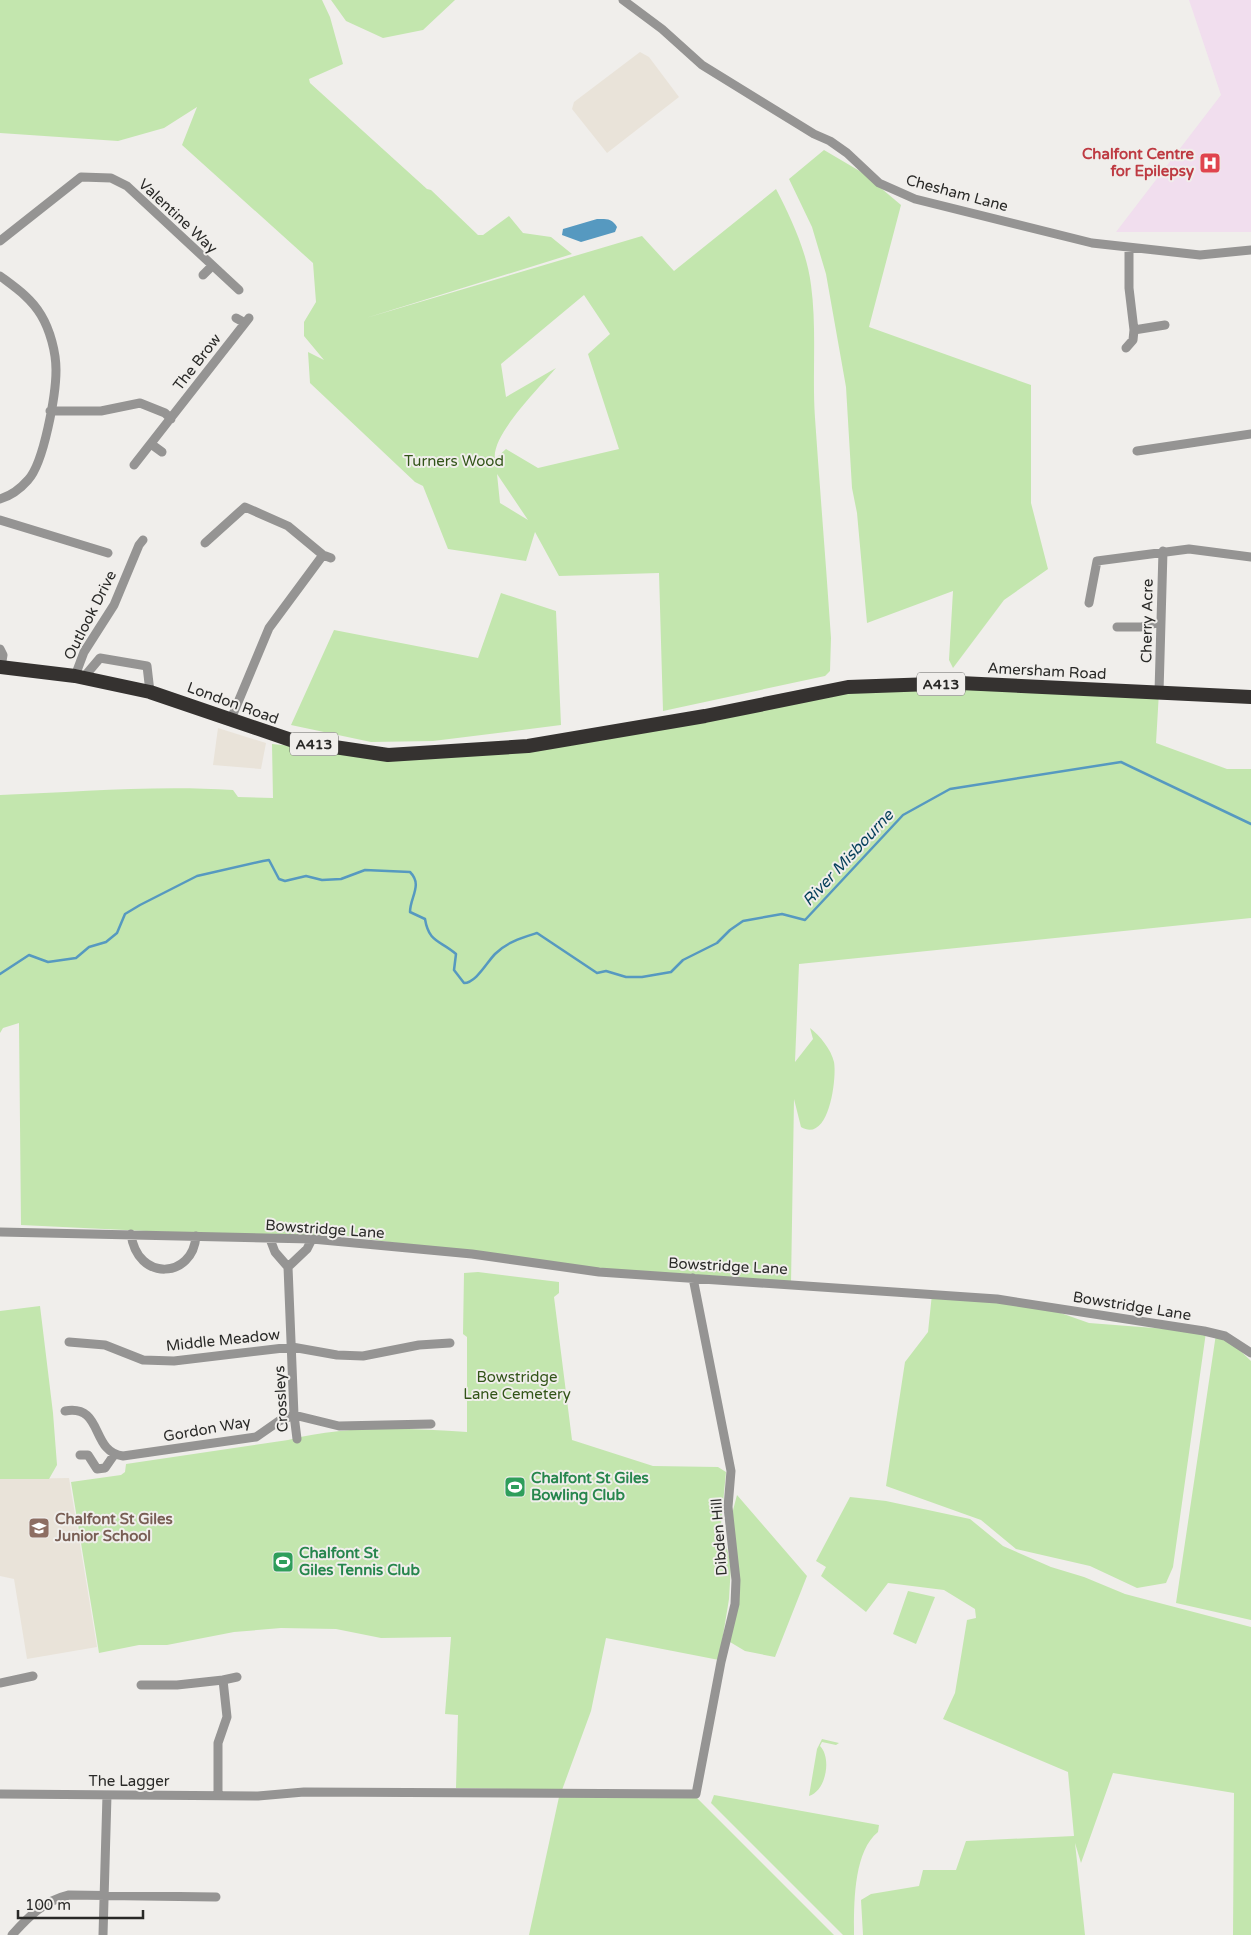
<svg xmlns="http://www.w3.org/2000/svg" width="1251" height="1935" font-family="'Varela Round',sans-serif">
	<rect width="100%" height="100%" fill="#f0eeeb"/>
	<!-- built -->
	<path fill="#e9e3d9" d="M640,52L649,57L679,97L607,153L572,109L574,102Z
		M218,728L266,743L261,769L213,765Z
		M69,1478L97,1647L27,1659L14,1579L0,1576V1479Z"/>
	<!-- medical -->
	<path fill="#f1deee" d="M1189,0H1251V232H1116L1221,95Z"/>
	<!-- green -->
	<path fill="#c3e6ae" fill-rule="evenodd" d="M0,0H322L330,17L343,64L309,79L310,83L427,189L431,190L478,235H483L509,216L523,233L551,237L572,254L366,318L642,236L674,271L776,189C791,218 807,252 811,285C817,329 812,374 815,418C820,491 826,564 831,638L830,671L825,676L663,711L659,573L559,576L535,532L526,561L448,549L423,486L415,482L310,383L308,352L324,360L304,336V322L316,302L313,263L182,145L197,107L164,128L118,141L0,133ZM584,295L610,334L588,354L619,449L538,468L506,449L495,459C491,435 540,387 556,368L506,397L501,364ZM497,474L528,520L500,503Z
		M331,0H455L423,30L383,38L346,21Z
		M824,150L863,173L901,205L869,327L1031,385V503L1048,569L1004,600L953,668L949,660L953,591L867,623L857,513L852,488L846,387L826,274L812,227L789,179Z
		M501,593L556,611L561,725L433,741L371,742L291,725L334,630L478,658Z
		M848,687L1159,692L1156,743L1227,769H1251V918L799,964L795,1062L813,1039L810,1028C820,1036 831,1049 834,1062C837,1078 829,1144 801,1127L794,1099L791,1284L599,1272L340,1235L312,1239L21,1225L19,1023L3,1028L0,1033V795C78,792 155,785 233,790L238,797L273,798L272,744L388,755L544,744Z
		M478,1272L559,1282V1293L554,1297L572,1440L653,1466L718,1467L726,1472L721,1524L731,1565L729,1599L719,1660L606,1638L591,1711L562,1790L456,1788L458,1715L445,1714L451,1637L381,1638L336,1629L281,1628L234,1632L167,1645H139L99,1653L71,1482L121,1475L125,1472L126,1464L288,1440C345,1425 408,1428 467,1432V1337L463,1334L464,1273Z
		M932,1294L1041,1306L1089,1323L1206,1332L1173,1567L1166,1583L1137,1588L1090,1566L1016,1549L981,1520L886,1486L905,1362L928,1332Z
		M40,1306L53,1413L57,1465L49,1479H0V1311Z
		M1216,1334L1225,1336L1251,1361V1620L1176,1603Z
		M737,1495L807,1576L775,1657L745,1651L730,1642L738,1599L732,1514Z
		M850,1497L886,1501L970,1519L1003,1546L1051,1567L1084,1577L1125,1594L1251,1627V1935H1233L1234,1793L1113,1773L1081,1863L1075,1843L1085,1935H863L861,1900L871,1894L919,1886L923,1870H956L966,1841L1074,1836L1068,1772L943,1719L955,1693L967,1620L976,1618L975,1609L944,1590L888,1583L866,1612L821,1576L826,1567L816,1561Z
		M908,1591L935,1597L916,1644L893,1634Z
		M822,1739L839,1743L836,1745L822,1742L820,1746C832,1758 826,1791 809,1796L817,1749Z
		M714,1795L879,1825L878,1832C853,1852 854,1905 854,1935H843L711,1803Z
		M559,1797H696L834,1935H529Z"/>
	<!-- water -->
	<path fill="#5699c0" d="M597,219C606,219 612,218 617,227L615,232L581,242L562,235L563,229Z"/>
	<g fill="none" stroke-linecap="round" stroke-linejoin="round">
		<!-- stream -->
		<path stroke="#5699c0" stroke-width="2.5" d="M0,974L29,955L48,962L76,958L89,947L106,942L117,933L125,914L140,905L197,876L263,861L269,860L279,879L285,881L306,876L322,880L341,879L365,870L410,872C423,885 410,897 410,912L425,919C429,943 440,940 456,954L454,970L464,983C476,983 487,962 495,954C507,942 521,938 537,933L597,973L606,971L626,977H642L671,972L683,960L717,943L730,930L743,921L782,914L805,920L903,815L950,789L1121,762L1251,824"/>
		<!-- minor -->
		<path stroke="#959493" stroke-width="9" d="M623,0L662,29L702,65L814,134L830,141L847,153L879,183L915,199L1092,243L1200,255L1251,250
			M0,241L81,177L111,178L127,186L239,290
			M203,275L212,266
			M0,276C16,288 31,298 41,315C50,330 56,352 56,370C56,394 44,463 28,480C21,488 10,496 0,499
			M236,318L245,323
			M1134,330L1165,325
			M1126,348L1133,340L1134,330L1129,288V249
			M50,411H101L140,403L165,413L171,419
			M151,444L162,452
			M1137,451L1251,434
			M134,465L249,318
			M0,520L108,553
			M205,543L245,507L288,526L323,555L331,558
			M1089,603L1097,561L1189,549L1251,557
			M1117,627H1141L1161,622
			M0,649L3,655L1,667
			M75,676L84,652L114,605L139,545L143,540
			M84,677L100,658L147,666L150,692
			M1159,692L1163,551
			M231,719L269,628L323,555
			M0,1232L312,1239L472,1254L599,1272L997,1299L1204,1331L1225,1336L1251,1353
			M131,1234C137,1282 193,1279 196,1236
			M270,1239L275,1252L288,1267L294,1415L297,1439
			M288,1267L307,1249L312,1239
			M69,1342L105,1345L143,1360L174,1361L292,1347L337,1355L363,1356L419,1345L450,1343
			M65,1411C104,1404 90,1452 123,1456L256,1437L279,1421L294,1415L339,1426L431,1424
			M80,1455H88L97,1469L105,1468L114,1455
			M223,1680L237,1677
			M0,1683L33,1676
			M141,1685H177L223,1680L227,1717L218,1743V1795
			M0,1794L258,1796L304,1792L696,1794L721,1662L735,1604L736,1580L728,1507L731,1471L693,1278
			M12,1935C29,1916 44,1901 69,1895L216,1897
			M103,1935L107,1795"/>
		<!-- highway -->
		<path stroke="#353230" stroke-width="14" d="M0,667L75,676L150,692L294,741L388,755L528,746L705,716L848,687L960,683L1251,697"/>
	</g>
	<!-- icons -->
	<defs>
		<g id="hospital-square" transform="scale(1.125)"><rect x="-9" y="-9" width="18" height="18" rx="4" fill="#e0444e" stroke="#f0eeeb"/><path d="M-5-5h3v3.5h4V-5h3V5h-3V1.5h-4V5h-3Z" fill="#fff"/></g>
		<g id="stadium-square" transform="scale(1.125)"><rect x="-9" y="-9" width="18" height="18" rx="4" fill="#2e9e5b" stroke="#f0eeeb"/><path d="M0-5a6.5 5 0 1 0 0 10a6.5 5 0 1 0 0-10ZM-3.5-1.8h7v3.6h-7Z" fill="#fff"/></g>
		<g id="school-square" transform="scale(1.125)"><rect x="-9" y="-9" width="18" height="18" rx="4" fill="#8d6e63" stroke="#f0eeeb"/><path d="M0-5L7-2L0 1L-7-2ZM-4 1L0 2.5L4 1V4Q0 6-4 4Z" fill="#fff"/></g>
	</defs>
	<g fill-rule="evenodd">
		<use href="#hospital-square" x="1210" y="163"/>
		<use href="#stadium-square" x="515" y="1487"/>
		<use href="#school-square" x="39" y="1528"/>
		<use href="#stadium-square" x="283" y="1562"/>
	</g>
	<g text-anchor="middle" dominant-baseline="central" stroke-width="4" stroke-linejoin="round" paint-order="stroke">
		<!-- shield labels -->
		<g fill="#f0eeeb" stroke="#656462" stroke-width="1">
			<rect x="917" y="672.5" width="48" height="23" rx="4"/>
			<rect x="290" y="732.5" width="48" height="23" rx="4"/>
		</g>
		<g font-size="14" font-weight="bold" fill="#292927">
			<text x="941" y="684">A413</text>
			<text x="314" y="744">A413</text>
		</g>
		<!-- health labels -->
		<g font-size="15" font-weight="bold" fill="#be3a42" stroke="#f0eeeb" text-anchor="end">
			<text x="1194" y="154">Chalfont Centre<tspan x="1194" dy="17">for Epilepsy</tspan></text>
		</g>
		<!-- street labels -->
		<g font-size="15" fill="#292927" stroke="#f0eeeb">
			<text transform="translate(957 193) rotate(15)">Chesham Lane</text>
			<text transform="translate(178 216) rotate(43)">Valentine Way</text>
			<text transform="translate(197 362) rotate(-52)">The Brow</text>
			<text transform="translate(90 615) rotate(-63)">Outlook Drive</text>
			<text transform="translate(1147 621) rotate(-89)">Cherry Acre</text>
			<text transform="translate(1047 671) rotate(3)">Amersham Road</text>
			<text transform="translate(233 703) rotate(20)">London Road</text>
			<text transform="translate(325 1229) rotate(4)">Bowstridge Lane</text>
			<text transform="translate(728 1266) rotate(3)">Bowstridge Lane</text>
			<text transform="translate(1132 1306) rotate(9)">Bowstridge Lane</text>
			<text transform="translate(223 1340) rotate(-6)">Middle Meadow</text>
			<text transform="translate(281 1399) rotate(-93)">Crossleys</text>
			<text transform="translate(207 1429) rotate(-10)">Gordon Way</text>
			<text transform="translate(719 1537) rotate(-94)">Dibden Hill</text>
			<text x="129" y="1781">The Lagger</text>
		</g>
		<!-- park labels -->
		<g font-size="15" fill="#325418" stroke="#f0eeeb">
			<text x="454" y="461">Turners Wood</text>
			<text x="517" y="1377">Bowstridge<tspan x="517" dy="17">Lane Cemetery</tspan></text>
		</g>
		<!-- leisure labels -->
		<g font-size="15" font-weight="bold" fill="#27864d" stroke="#f0eeeb" text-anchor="start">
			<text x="531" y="1478">Chalfont St Giles<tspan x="531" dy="17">Bowling Club</tspan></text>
			<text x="299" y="1553">Chalfont St<tspan x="299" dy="17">Giles Tennis Club</tspan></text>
		</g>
		<!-- education labels -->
		<g font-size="15" font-weight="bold" fill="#785e54" stroke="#f0eeeb" text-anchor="start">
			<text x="55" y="1519">Chalfont St Giles<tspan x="55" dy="17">Junior School</tspan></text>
		</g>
		<!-- water labels -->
		<g font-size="16" font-style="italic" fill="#043f5a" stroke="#f0eeeb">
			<text transform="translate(848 858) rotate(-47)">River Misbourne</text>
		</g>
	</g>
	<!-- scale -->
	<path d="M18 1910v8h125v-8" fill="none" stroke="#292927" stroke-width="2.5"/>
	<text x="25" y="1910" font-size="15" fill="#292927" stroke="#f0eeeb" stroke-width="4" paint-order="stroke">100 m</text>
</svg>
